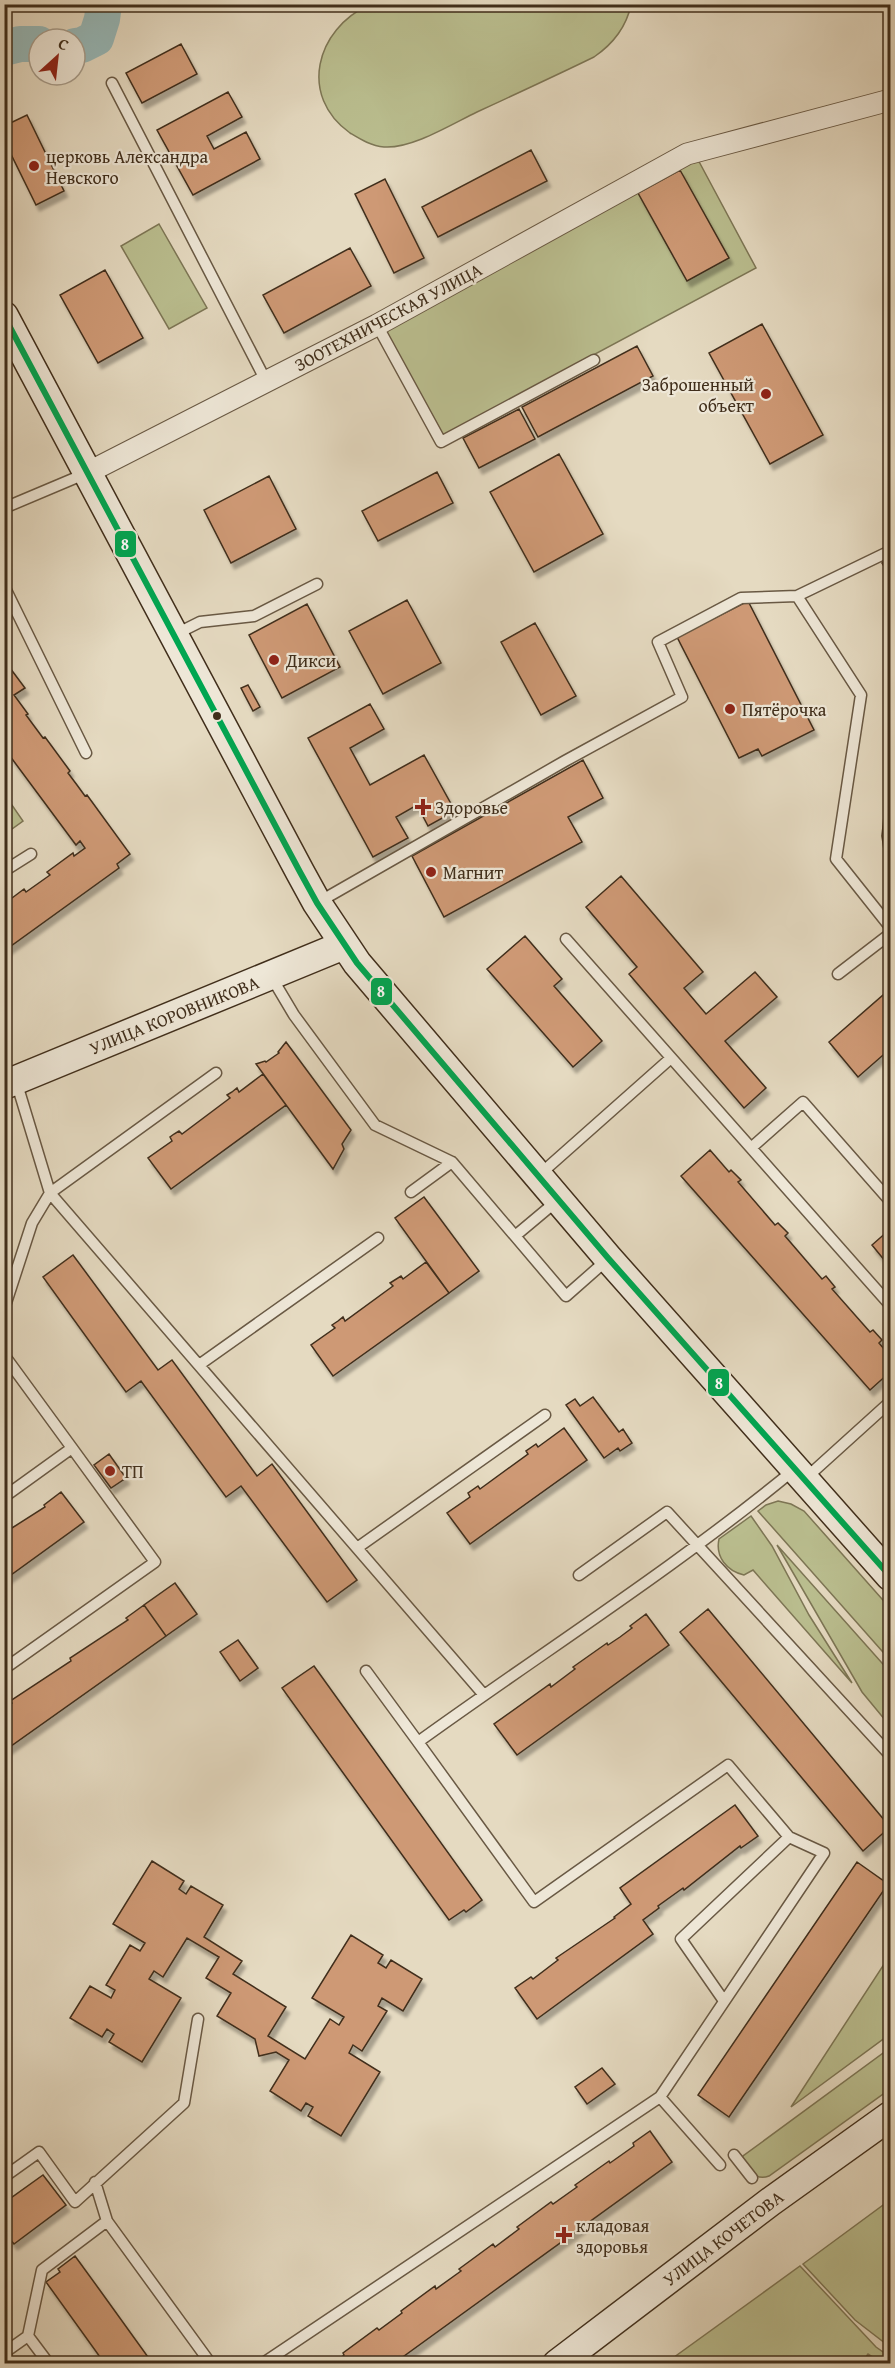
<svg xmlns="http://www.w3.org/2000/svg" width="895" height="2368" font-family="'Gentium Book Plus',serif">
	<defs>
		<filter id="shadow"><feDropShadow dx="3.5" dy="6" stdDeviation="1.5" flood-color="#0004"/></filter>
	</defs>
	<rect width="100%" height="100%" fill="#e5dac1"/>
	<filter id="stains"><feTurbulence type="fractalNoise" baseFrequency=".00333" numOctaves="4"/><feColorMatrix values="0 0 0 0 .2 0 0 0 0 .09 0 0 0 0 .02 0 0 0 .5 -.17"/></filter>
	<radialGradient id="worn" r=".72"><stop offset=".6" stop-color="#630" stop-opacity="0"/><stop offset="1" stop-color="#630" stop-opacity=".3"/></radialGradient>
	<!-- green -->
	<path fill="#babe8f" stroke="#7d7655" stroke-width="1.5" d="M369,5V4L631,5C626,28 613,44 594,57C555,76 516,94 477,112C452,124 412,149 384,147C371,146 360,139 350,133C298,96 316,29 369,5Z
		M696,156L756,268L442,436L382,324Z
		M159,224L207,308L169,329L121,246Z
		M5,795L23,821L5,834H4Z
		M778,1501L791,1504L804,1511L890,1608V1660L758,1511L766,1505Z
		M751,1516L772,1546L809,1615L852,1683L753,1570L744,1575C727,1571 715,1557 719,1539Z
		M777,1545L890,1672V1726L862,1692Z
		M890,1955V2034L791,2107Z
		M890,2048V2089L769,2176C756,2181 751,2171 743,2162V2156Z
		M890,2200V2347L855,2320L803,2264Z
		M800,2266L876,2347L890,2357V2363L884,2360L882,2363L868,2354L862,2362L857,2358L853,2364L666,2363Z"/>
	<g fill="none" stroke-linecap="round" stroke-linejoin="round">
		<!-- river -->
		<path stroke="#97b9b9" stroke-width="36" d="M75,46L82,45L96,38L102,19L104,4
			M4,48L20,44H39"/>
	</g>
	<!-- building -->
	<path fill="#ce9975" stroke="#402e1b" stroke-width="1.5" filter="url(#shadow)" d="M181,44L197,74L142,103L126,73Z
		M228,92L242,117L207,136L214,149L246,132L260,159L193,195L157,130Z
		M27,115L64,191L36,205L4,140V126Z
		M531,150L547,181L438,237L422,207Z
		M680,170L729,258L687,281L638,193Z
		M385,179L424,258L394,273L355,194Z
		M350,248L371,286L284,333L263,295Z
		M105,270L143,338L98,363L60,295Z
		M762,324L823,435L770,464L709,353Z
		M637,346L653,376L538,437L522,407Z
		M519,409L535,439L479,468L463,438Z
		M559,454L603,534L534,572L490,492Z
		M437,472L453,503L378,541L362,511Z
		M269,476L296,529L231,563L204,510Z
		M890,558V576L882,563Z
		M407,600L441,663L383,694L349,631Z
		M748,601L814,730L762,756L758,749L739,758L677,637Z
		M307,604L340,667L282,698L249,635Z
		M535,623L576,696L541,715L501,642Z
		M4,667L7,671L10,668L25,688L14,695L28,714L26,715L43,738L45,737L70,771L68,773L77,785L85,796L87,795L130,854L117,864L119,868L4,951V904L24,889L26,892L50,875L47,872L73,853L74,856L85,848L80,841L76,845L4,748Z
		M248,685L260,707L253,711L241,688Z
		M370,704L384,729L350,748L370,785L424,755L455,811L428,826L417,805L396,817L408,838L373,857L308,738Z
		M890,757V868L884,850L882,836Z
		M583,760L603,798L568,817L582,842L444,917L412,856Z
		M621,876L703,972L684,988L706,1014L755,972L777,997L725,1041L766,1088L744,1108L629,974L637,967L586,907Z
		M525,936L562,979L554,986L602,1041L573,1067L487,969Z
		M890,989V1049L858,1077L829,1042Z
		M286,1042L351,1130L342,1144L344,1149L333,1169L256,1064L265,1061L266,1062L279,1053L278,1052Z
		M263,1074L286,1105L171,1189L148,1158L172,1141L170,1137L174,1134L179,1131L182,1134L230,1098L227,1095L232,1092L237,1088L239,1092Z
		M710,1150L729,1172L731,1170L741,1180L738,1182L775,1225L778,1223L788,1233L785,1236L822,1279L826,1276L835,1287L832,1289L870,1332L873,1330L882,1340L879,1343L890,1356V1372L870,1390L681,1176Z
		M424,1197L479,1271L449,1293L395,1218Z
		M889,1230L890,1256L885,1261L872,1245Z
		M73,1255L158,1370L172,1360L257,1476L272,1464L357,1580L327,1602L241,1486L226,1497L141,1381L126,1392L43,1277Z
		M426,1262L449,1293L333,1376L311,1345L335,1328L332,1325L338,1321L343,1317L345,1321L393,1286L390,1283L401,1276L403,1279Z
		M593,1397L619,1432L623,1429L632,1443L620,1451L618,1448L604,1458L566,1405L575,1399L580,1406Z
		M564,1428L587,1460L470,1544L447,1513L470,1497L468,1493L478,1486L480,1489L528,1454L526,1451L536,1444L538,1447Z
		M109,1454L126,1478L111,1488L94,1465Z
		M61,1492L84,1522L4,1580V1533L45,1507L44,1505Z
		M175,1583L197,1614L166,1636L144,1605Z
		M144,1605L166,1636L4,1751V1708L12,1703L10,1701L71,1661L70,1658L128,1620L126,1618Z
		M708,1609L890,1827L863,1851L680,1632Z
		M646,1614L669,1645L517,1755L494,1724L550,1684L551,1687L575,1669L573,1667L607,1643L608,1645L620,1637L632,1628L630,1626Z
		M238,1640L258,1668L240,1681L220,1652Z
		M314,1666L482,1900L466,1912L464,1910L449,1920L282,1688Z
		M735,1805L758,1836L741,1848L740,1846L684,1890L683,1888L658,1906L659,1908L643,1920L653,1934L537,2019L515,1988L531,1977L533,1979L558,1960L556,1958L615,1918L614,1917L631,1904L620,1888Z
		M152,1861L184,1881L179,1889L186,1894L191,1886L223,1905L204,1937L242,1961L233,1974L286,2007L268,2036L305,2059L330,2019L339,2025L344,2017L312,1998L351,1935L383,1955L378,1963L386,1968L391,1960L422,1979L403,2011L382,1998L378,2006L387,2011L362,2051L353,2045L349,2053L380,2072L341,2136L308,2116L313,2107L306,2103L301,2111L270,2091L289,2060L276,2052L259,2056L255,2039L217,2016L231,1993L206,1978L219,1957L187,1938L163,1977L154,1971L149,1979L181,1998L142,2062L109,2042L114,2034L107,2029L102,2037L70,2018L90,1986L111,1998L115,1990L106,1985L130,1945L140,1951L145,1943L113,1924Z
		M857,1862L888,1884L729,2117L698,2095Z
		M602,2068L615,2084L587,2104L575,2087Z
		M650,2131L672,2162L393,2364H333L344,2355L343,2353L377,2328L379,2330L402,2313L401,2311L435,2286L436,2289L461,2271L459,2269L493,2244L495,2247L519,2229L517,2227L551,2202L553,2204L577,2187L575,2185L609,2161L610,2163L634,2146L633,2143Z
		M43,2175L66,2205L14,2244L4,2232V2203Z
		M75,2256L99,2289L153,2364H105L46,2282L60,2272L58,2269Z"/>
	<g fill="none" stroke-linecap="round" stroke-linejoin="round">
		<!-- lane casing -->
		<g stroke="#695944" stroke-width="13">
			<path id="lane" d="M112,83L266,381
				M377,325L441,442L594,360
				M4,508L87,473
				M890,551L797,596L861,695L836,859L890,927
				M4,586L86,753
				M176,634L200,622L254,616L317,584
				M4,871L31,854
				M317,903L565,761L682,697L658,642L741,598L797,596
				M566,939L890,1305
				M838,974L890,934
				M272,978L294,1015L375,1125L452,1162L566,1296L608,1259
				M216,1073L50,1193L484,1695
				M751,1148L803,1102L890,1201
				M538,1176L671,1058
				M411,1192L452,1162
				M515,1236L558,1200
				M4,1309L32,1223L50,1193L16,1081
				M4,1355L72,1448L4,1497
				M199,1365L378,1238
				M806,1478L890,1402
				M357,1548L545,1415
				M579,1575L667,1512L890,1755
				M4,1669L155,1562L72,1448
				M366,1671L418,1742
				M724,2001L681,1939L789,1837
				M734,2155L752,2178
				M720,2165L660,2097L824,1853L789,1837L728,1765L534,1902L418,1742C544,1651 675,1568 795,1469
				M4,2177L39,2152L75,2202L184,2103L198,2019
				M95,2182L107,2221L211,2364
				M4,2353L28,2336
				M49,2364L28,2336L42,2270L107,2221
				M262,2364L660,2097"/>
		</g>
		<!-- street casing -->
		<g stroke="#695944" stroke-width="23">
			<path id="street" d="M87,473L377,325L687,154L890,100"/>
		</g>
		<!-- secondary casing -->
		<g stroke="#402e1b" stroke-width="31">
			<path id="secondary" d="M4,316L300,872L317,903L357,963L608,1258L890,1576
				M4,1085L344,945
				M557,2364L770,2202L890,2116"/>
		</g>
		<!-- lane -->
		<use href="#lane" stroke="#eee7d7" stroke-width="10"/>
		<!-- street -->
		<use href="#street" stroke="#eee7d7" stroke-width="21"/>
		<!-- secondary -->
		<use href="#secondary" stroke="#eee7d7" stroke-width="28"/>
		<!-- bus-1 casing -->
		<g stroke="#eee7d7" stroke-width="10">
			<path id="bus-1" d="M4,316L300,872L317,903L357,963L608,1258L890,1576"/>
		</g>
		<!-- bus-1 -->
		<use href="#bus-1" stroke="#00a651" stroke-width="6"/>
	</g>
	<!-- markers -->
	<g fill="#8f2418" stroke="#eee7d7" stroke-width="2">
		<circle cx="34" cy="166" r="6"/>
		<circle cx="766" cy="394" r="6"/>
		<circle cx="274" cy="660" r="6"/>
		<circle cx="730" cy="709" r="6"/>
		<path d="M420 798h6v6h6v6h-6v6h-6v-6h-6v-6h6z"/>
		<circle cx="431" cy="872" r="6"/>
		<circle cx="110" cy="1471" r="6"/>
		<path d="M561 2226h6v6h6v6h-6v6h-6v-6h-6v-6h6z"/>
	</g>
	<circle fill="#402e1b" stroke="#eee7d7" stroke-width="2" cx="217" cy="716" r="5"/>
	<g text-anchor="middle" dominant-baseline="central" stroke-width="4.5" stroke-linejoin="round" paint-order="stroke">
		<!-- poi labels -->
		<g font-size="18" fill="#402e1b" stroke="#eee7d7" text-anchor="start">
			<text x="46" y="156">церковь Александра<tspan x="46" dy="21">Невского</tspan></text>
			<text x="754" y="384" text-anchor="end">Заброшенный<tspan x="754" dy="21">объект</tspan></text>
			<text x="286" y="660">Дикси</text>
			<text x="742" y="709">Пятёрочка</text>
			<text x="435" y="807">Здоровье</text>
			<text x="443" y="872">Магнит</text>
			<text x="122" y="1471">ТП</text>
			<text x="576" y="2225">кладовая<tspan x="576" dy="21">здоровья</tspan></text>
		</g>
		<!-- street labels -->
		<g font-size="18" fill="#402e1b" stroke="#eee7d7">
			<text transform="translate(388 317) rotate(-28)">ЗООТЕХНИЧЕСКАЯ УЛИЦА</text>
			<text transform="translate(174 1015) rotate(-22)">УЛИЦА КОРОВНИКОВА</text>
			<text transform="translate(723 2238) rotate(-37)">УЛИЦА КОЧЕТОВА</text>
		</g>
	</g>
	<g stroke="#eee7d7" stroke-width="2">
		<rect x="114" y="530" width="23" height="28" rx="6" fill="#00a651"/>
		<rect x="370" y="977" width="23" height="29" rx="6" fill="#00a651"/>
		<rect x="707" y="1368" width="23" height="29" rx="6" fill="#00a651"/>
	</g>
	<g font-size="16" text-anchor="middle" font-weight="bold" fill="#fff">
		<text x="125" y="550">8</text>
		<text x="381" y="997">8</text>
		<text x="719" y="1389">8</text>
	</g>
	<!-- margin -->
	<rect width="895" height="2368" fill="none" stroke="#e5dac1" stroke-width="24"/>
	<rect x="6" y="6" width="883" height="2356" fill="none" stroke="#402e1b" stroke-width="3"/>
	<rect x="12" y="12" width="871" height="2344" fill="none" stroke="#402e1b" stroke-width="1.5"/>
	<!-- north arrow -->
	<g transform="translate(57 57) rotate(27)"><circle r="28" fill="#eee7d7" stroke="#a89d8c" stroke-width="1.5"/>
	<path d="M0-4.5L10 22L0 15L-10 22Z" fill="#8f2418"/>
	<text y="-9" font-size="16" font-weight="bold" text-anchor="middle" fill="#402e1b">С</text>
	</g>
	<rect width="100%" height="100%" filter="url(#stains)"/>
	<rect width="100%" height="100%" fill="url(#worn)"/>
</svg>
